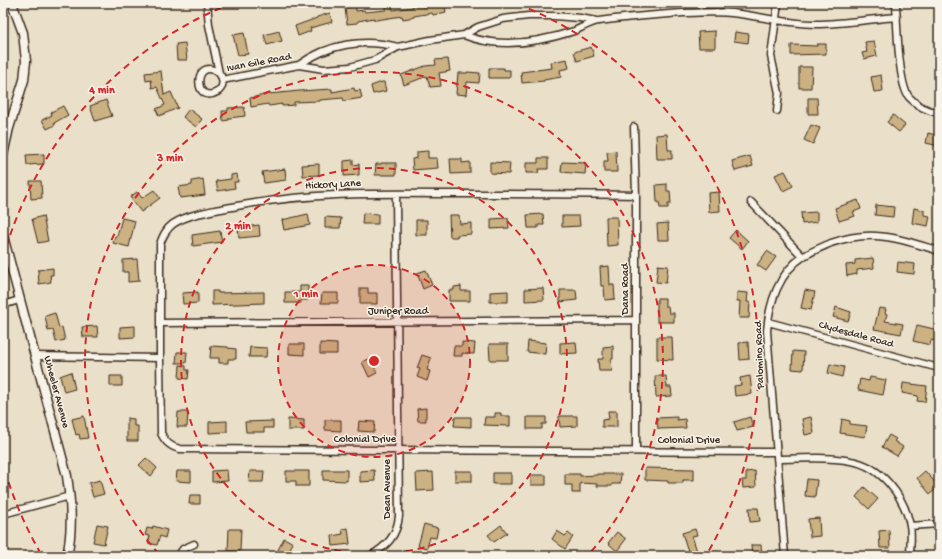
<svg xmlns="http://www.w3.org/2000/svg" width="942" height="559" font-family="'Gochi Hand',sans-serif">
	<rect width="100%" height="100%" fill="#eae0c9"/>
	<filter id="ink" filterUnits="userSpaceOnUse"><feTurbulence type="fractalNoise" baseFrequency=".025" numOctaves="2"/><feDisplacementMap in="SourceGraphic" scale="8" xChannelSelector="R" yChannelSelector="G"/><feConvolveMatrix kernelMatrix="1 2 1 2 8 2 1 2 1" color-interpolation-filters="sRGB"/></filter>
	<g filter="url(#ink)">
		<!-- building -->
		<path fill="#ccb282" stroke="#3b2a1e" d="M444,3L446,12L433,15L432,13L414,16V17L403,19L402,16L376,20H374V18L358,21L357,23L347,24L345,8L356,6V11L364,10L365,12L386,10V6H392L393,10L413,7L412,6L422,5V7Z
			M330,13L332,22L310,28L311,31L298,36L295,26L317,18V17Z
			M279,31L282,41L267,45L264,35Z
			M715,31V48H699L698,32Z
			M735,32L749,34L748,43L734,41Z
			M244,33L248,54L238,55L233,35Z
			M874,41L877,56L864,59L862,53L867,52L865,42Z
			M185,43L187,60H177L176,44Z
			M817,44H826V54L791,55V45L817,46Z
			M591,47L594,56L577,61L574,52Z
			M448,59L450,71L439,73L441,86L430,87L427,76L404,85L401,75L425,66L436,65L435,60Z
			M567,59L569,68L560,70L561,77L544,80V81L522,83L521,72L552,68L551,62Z
			M799,67H812L811,88H799Z
			M489,68H504V70H510V78H489Z
			M161,71L164,95L171,92L178,108L159,116L156,109L165,105L157,87L152,88L151,80L146,81L145,73Z
			M467,72L480,73L479,83L467,82L466,95L456,94L458,73H467Z
			M881,75L883,91L874,92L871,77Z
			M382,82H384L386,91L373,94L371,86Z
			M354,88L355,91L360,90L362,98L344,101L343,98L320,100V101L294,102V105L282,106V104L269,106L268,104L251,107L250,98L269,94L300,91L332,89V92Z
			M808,98H817L818,114H808Z
			M106,100L112,116L95,121L90,106Z
			M63,106L68,115L54,123L55,125L47,129L42,120L52,115L51,112Z
			M244,107L245,116L229,118V120L223,121L222,111H228V108Z
			M189,109L202,119L196,127L183,117Z
			M893,115L905,125L899,132L887,122Z
			M811,125L820,128L813,144L804,140Z
			M928,133L939,136V146L926,143Z
			M667,134L668,150H672V159H657L656,135Z
			M428,151V158H437L438,168L413,170L412,159L417,158V152Z
			M616,151L617,172H604V161H608L607,152Z
			M44,154V164L27,165L26,155Z
			M750,156L753,166L735,171L732,161Z
			M538,158H548V169H539L538,173H526V163H538Z
			M450,159H462V163L470,162V173L451,174Z
			M353,160V165L359,164V175L344,176V161Z
			M490,162L510,163L509,174L490,173Z
			M562,162L586,163L585,174L561,172Z
			M381,163H396V175H375L376,164H381Z
			M319,164V175L303,176L302,165Z
			M285,169L286,180L264,183L262,172Z
			M785,171L793,186L783,191L775,175Z
			M237,174L238,182H234L235,188L218,191L216,181L231,179V175Z
			M203,179L205,195L180,198L178,187L192,185V181Z
			M30,181H41L42,198L31,199Z
			M667,184V191H670L671,204H668V208H660L659,202H657L656,185Z
			M154,190L160,198L141,212L130,197L137,192L142,198Z
			M719,192L720,211L709,212L708,193Z
			M858,200L861,209L853,212L855,216L839,221L835,208Z
			M876,205L894,207L893,217L875,215Z
			M914,208L924,210V215L930,216L928,226L912,223Z
			M817,212V222L802,224L801,213Z
			M363,213L378,214V224H362Z
			M308,214L310,225L284,230L282,220Z
			M543,214L544,225H538V228H528L527,215Z
			M449,215H459L460,224L471,223V234L457,235V237H450Z
			M43,216L48,241L38,243L32,219Z
			M562,216H579L580,226L562,227Z
			M325,217L341,218L340,228H325Z
			M606,217H617L618,245L607,246Z
			M122,218L135,221L129,247L113,243L115,236H117Z
			M508,218L509,228L491,229V219Z
			M416,220H427V235H416Z
			M668,223L669,240H658L657,224Z
			M259,225L260,236L239,238L238,228Z
			M736,230L748,241L742,249L729,238Z
			M220,231L222,242L193,246L192,235Z
			M767,251L776,257L766,271L757,265Z
			M873,258L874,268L857,270V274L847,276L846,265L855,264V260Z
			M137,259L139,281L128,282V272H123V260Z
			M898,262L915,264L914,274L897,272Z
			M658,265L668,266L666,283L656,282Z
			M609,266L610,285H614L615,299L605,300L604,286H601L600,267Z
			M53,268V275H50L51,282L39,284L38,270Z
			M426,270L432,285L423,289L417,273Z
			M300,286H308V300H301V303H285V292H300Z
			M461,286V291H470V301H449V290H454V287Z
			M360,288H368V293H377V304H360Z
			M543,288L544,300L525,301V289Z
			M560,290H576L577,300L560,302Z
			M805,290L815,292L811,310L801,308Z
			M212,291H218V293L264,292V303L212,305Z
			M508,291V302H490V292Z
			M198,292V303L183,304L182,293Z
			M737,292L748,293L747,302H750L749,318H739L740,301H737Z
			M322,293H338V303H321Z
			M657,298H665V306H668L669,313H674V322H657Z
			M836,307L851,312L848,321L833,317Z
			M879,308L886,309L885,313L887,314L885,321L903,324L901,334L874,329Z
			M55,313L59,328L62,327L65,340L56,342L53,330L48,331L45,316Z
			M917,325L934,329V330L939,332V342L931,340L930,345L913,341Z
			M97,326L98,337H83L82,327Z
			M135,326V337L120,338V327Z
			M657,337H672L673,360L657,359Z
			M528,341L546,343L545,354L527,352Z
			M462,342L475,343L474,354L462,353V356H453L454,346H462Z
			M576,342L577,353L560,354V343Z
			M748,342L749,359L740,360L739,343Z
			M320,343L337,344V354H320Z
			M289,344H304V355L289,354Z
			M489,344H508V360H490Z
			M211,346L228,347V348L236,349V359H228V363H219V358H210Z
			M613,346V359H611L612,371H599L598,359H603V347Z
			M250,347L267,348L266,357H249Z
			M793,351L804,352L803,370L792,369Z
			M177,352H187L186,363H176Z
			M422,355L431,358L427,370L430,371L427,381L417,377L420,369L417,368Z
			M371,358L377,373L369,377L362,362Z
			M830,364L844,367L842,377L828,373Z
			M180,365L186,366V370H189L188,379L179,378Z
			M71,372L75,389L64,392L60,376Z
			M110,376H122V386H110Z
			M655,376H666L667,387H671L672,396L656,397Z
			M750,376L752,394L735,396L734,386L741,385L740,378Z
			M870,377L886,380L883,395L858,390L860,379L869,381Z
			M903,383L927,386L925,402L917,401L918,396L902,393Z
			M426,408V421H418L417,409Z
			M608,411H617V427H602V420L609,419Z
			M178,412H188L187,427H177Z
			M495,413H501V416H510V426L484,425L485,417H495Z
			M84,416L88,438L80,439L79,434L76,435L72,419Z
			M559,416H577V426L560,427Z
			M455,417H471V427L454,426Z
			M527,417H546V424H542V429H527Z
			M677,417V420L685,419L686,428L658,429L657,418Z
			M750,417L753,427L737,431L734,422Z
			M811,417L814,433L805,435L802,419Z
			M127,418L134,419V426H138V441H127Z
			M288,419L304,420V430H288Z
			M842,419L850,421V424L867,426L865,437L840,433Z
			M325,420H341V431L325,430Z
			M227,421V432L209,433V422Z
			M273,421V428H264V432H246L245,422Z
			M359,421L375,422L374,432L358,431Z
			M889,435L896,439L894,441L903,447L897,456L882,447Z
			M146,458L157,468L151,476L139,465Z
			M645,468L694,469V480H683V483H668V481L645,480Z
			M227,470L228,481L212,482V471Z
			M323,470H347V481L323,480Z
			M374,470L375,481L360,482V471Z
			M177,471H191V482L176,481Z
			M250,471H264L263,482H249Z
			M286,471H309V486H296V481H286Z
			M455,471H472V481H455Z
			M755,471L756,487L743,488L742,480H746V472Z
			M925,471L939,487L930,494L917,478Z
			M433,472L434,490L417,491L416,473Z
			M493,473H511V484H493Z
			M565,474H580V476L597,475V474H621L620,484H612V486H597V484L580,483V493H572V485H565Z
			M531,475H546V485H531Z
			M807,479L817,480L815,497L805,496Z
			M100,480L104,494L93,497L89,483Z
			M864,487L878,499L869,509L856,497Z
			M190,495H200V504H189Z
			M749,508H758L760,521L750,522Z
			M819,518L820,536L810,537L808,519Z
			M97,524L108,526L104,544L93,542Z
			M424,524L438,528L436,538L430,537L427,548L418,546Z
			M501,525L507,533L494,542L488,535Z
			M153,526L167,530L165,538L160,536L157,545L148,543L150,536L145,535L147,528L152,529Z
			M348,528L350,544L333,546L332,536L343,534L342,529Z
			M229,529H241L240,551H228Z
			M695,529L697,535L692,536L697,551L689,554L682,533Z
			M889,530L890,548H880L879,531Z
			M557,531L565,536L568,533L573,537L565,549L552,539Z
			M617,532L626,539L617,551L608,543Z
			M284,538L293,543L286,556H275Z
			M751,545H761L762,556H752Z"/>
		<g fill="none" stroke-linecap="round" stroke-linejoin="round">
			<!-- minor casing -->
			<g stroke="#3b2a1e" stroke-width="9">
				<path id="minor" d="M207,3L209,25L219,73C224,79 224,88 217,92C193,106 193,55 219,73
					M896,3C897,23 898,84 909,97C917,106 928,111 939,113
					M464,35C498,49 540,42 574,31C582,28 590,22 599,21C627,17 655,15 683,13C699,13 716,11 732,13C760,16 787,24 816,24C841,24 871,19 897,17
					M299,65C328,44 363,38 398,47
					M222,80L299,65L324,69L350,67L375,60L398,47L430,40L464,35L478,27L503,19L528,16H554L580,18L596,21
					M777,111L779,93L771,56L778,3
					M634,127L636,195V451
					M751,202L803,257
					M3,305L19,300
					M768,322L939,368
					M160,323L636,320
					M35,356L160,358L161,433C165,442 170,447 180,449L776,452
					M160,358V244C163,236 166,229 173,224C190,213 217,210 237,206C307,193 374,193 445,194C509,194 572,194 636,195
					M777,459C801,459 827,456 851,461C881,466 904,496 910,525C912,535 910,546 910,556
					M3,514L70,496
					M910,526L939,524
					M178,556L183,549L194,544
					M370,556C387,546 397,536 399,516L396,194
					M785,556L767,331C769,303 779,272 804,256C812,251 822,247 831,243C846,238 861,235 876,236C898,237 919,245 939,251"/>
			</g>
			<!-- tertiary casing -->
			<g stroke="#3b2a1e" stroke-width="11">
				<path id="tertiary" d="M3,155L9,128L24,80L26,61L23,33L12,3
					M3,236L67,476C71,503 73,529 67,556"/>
			</g>
			<!-- minor -->
			<use href="#minor" stroke="#f7f3e8" stroke-width="6"/>
			<!-- tertiary -->
			<use href="#tertiary" stroke="#f7f3e8" stroke-width="8"/>
		</g>
	</g>
	<!-- distance rings -->
	<circle cx="374" cy="361" r="96" fill="#d62828" fill-opacity=".12"/>
	<g fill="none" stroke="#d62828" stroke-width="2" stroke-dasharray="7 5">
		<circle cx="374" cy="361" r="96"/>
		<circle cx="374" cy="361" r="193"/>
		<path d="M159 554A289 289 0 1 1 589 554"/>
		<path d="M41 554A385 385 0 0 1 3 464M3 258A385 385 0 0 1 230 4M518 4A385 385 0 0 1 707 554"/>
	</g>
	<g text-anchor="middle" dominant-baseline="central" stroke-width="3" stroke-linejoin="round" paint-order="stroke">
		<!-- street labels -->
		<g font-size="11" fill="#3b2a1e" stroke="#f7f3e8">
			<text transform="translate(259 63) rotate(-11)">Ivan Gile Road</text>
			<text transform="translate(333 185) rotate(-3)">Hickory Lane</text>
			<text transform="translate(626 289) rotate(-90)">Dana Road</text>
			<text x="398" y="312">Juniper Road</text>
			<text transform="translate(856 335) rotate(15)">Clydesdale Road</text>
			<text transform="translate(760 355) rotate(-92)">Palomino Road</text>
			<text transform="translate(56 392) rotate(75)">Wheeler Avenue</text>
			<text x="365" y="440">Colonial Drive</text>
			<text x="689" y="441">Colonial Drive</text>
			<text transform="translate(388 489) rotate(-90)">Dean Avenue</text>
		</g>
	</g>
	<circle cx="374" cy="361" r="6" fill="#d62828" stroke="#f7f3e8" stroke-width="2"/>
	<g font-size="12" text-anchor="middle" font-weight="bold" fill="#d62828" stroke="#f7f3e8" stroke-width="3" stroke-linejoin="round" paint-order="stroke">
		<text x="102" y="93">4 min</text>
		<text x="170" y="161">3 min</text>
		<text x="238" y="229">2 min</text>
		<text x="306" y="297">1 min</text>
	</g>
	<!-- margin -->
	<rect width="942" height="559" fill="none" stroke="#f7f3e8" stroke-width="16"/>
	<rect x="8" y="8" width="926" height="543" fill="none" stroke="#3b2a1e" stroke-width="1.5" filter="url(#ink)"/>
</svg>
